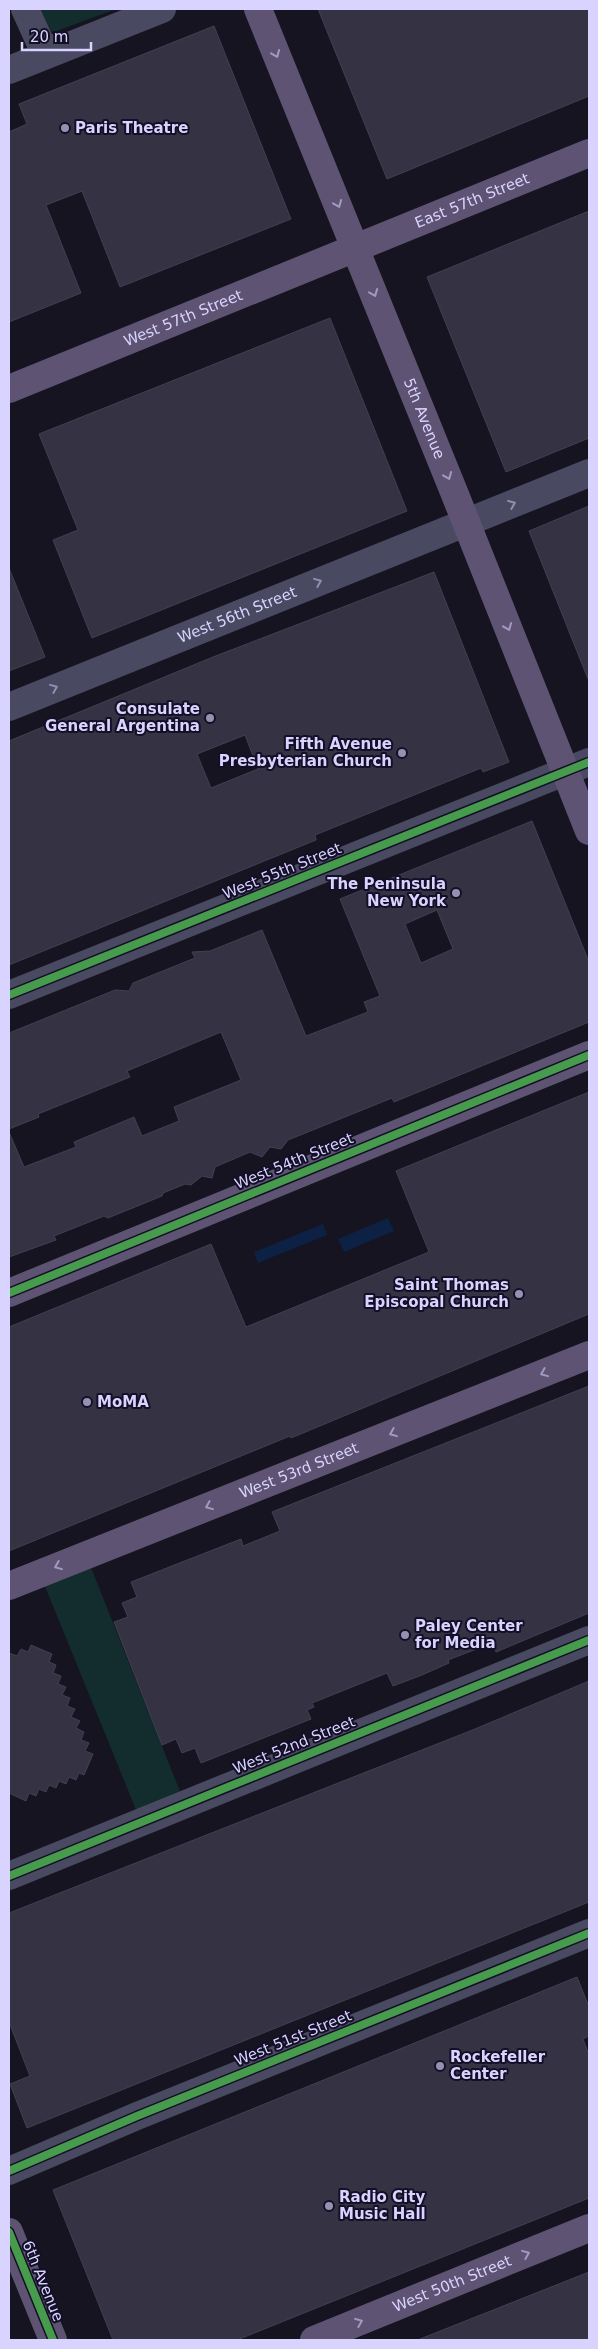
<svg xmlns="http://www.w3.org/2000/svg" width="598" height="2349" font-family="'DejaVu Sans',sans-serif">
	<rect width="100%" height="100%" fill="#161421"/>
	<!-- green -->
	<path fill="#132c2d" d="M35,9H116L54,32L49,31Z
		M86,1555L185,1804L141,1822L40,1574Z"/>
	<!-- water -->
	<path fill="#0d2144" d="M388,1218L394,1231L344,1252L338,1239Z
		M323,1224L327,1235L258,1263L254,1252Z"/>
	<!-- building -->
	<path fill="#343243" stroke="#433f54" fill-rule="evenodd" d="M318,9H589V96L387,179Z
		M214,26L291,219L120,287L82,191L46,205L81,293L9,322V132L27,124L19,104Z
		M589,211V438L506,472L427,277Z
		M330,318L407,511L92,638L53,540L78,530L39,434Z
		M589,506V679H588L529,531Z
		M9,568L45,657L9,671Z
		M434,572L509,762L483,772L481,768L315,835L316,840L9,965V741L213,657ZM245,735L258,769L211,788L197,754Z
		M532,821L589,962V1022L394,1102L392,1098L288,1140L281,1149L270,1147L262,1157L250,1152L215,1167L212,1178L202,1176L191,1185L185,1184L163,1193L162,1196L108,1218L104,1216L54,1236L56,1240L9,1257V1132L24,1167L76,1147L74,1142L134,1117L142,1136L179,1121L174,1107L241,1080L221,1032L127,1071L130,1077L38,1114L39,1117L9,1129V1033L115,990L129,991L133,983L195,958L192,952L210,951L262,930L306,1036L368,1012L364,1002L380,996L340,899ZM437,910L453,949L421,963L405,924Z
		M589,1092V1314L291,1438L290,1436L9,1551V1327L211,1244L246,1327L429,1252L396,1171Z
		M589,1386V1613L496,1652L492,1643L448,1660L449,1663L422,1675L393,1686L387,1673L312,1703L314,1707L307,1710L311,1719L201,1763L195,1748L182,1753L176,1739L162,1745L114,1622L128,1617L122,1603L137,1597L131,1582L241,1539L243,1546L280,1531L272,1512Z
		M31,1645L52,1654L49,1662L56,1665L53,1673L61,1676L58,1684L66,1687L62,1695L70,1698L67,1706L75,1709L71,1717L80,1721L76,1728L84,1732L81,1740L89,1743L85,1751L93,1754L84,1775L79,1773L76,1780L69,1777L66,1784L59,1781L56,1788L49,1785L46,1792L39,1789L36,1796L29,1793L26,1801L9,1793V1653L17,1656L21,1649L28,1652Z
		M589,1681V1902L27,2128L10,2084L30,2076L9,2022V1913L475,1729Z
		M577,1977L589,2007V2036L583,2039L589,2055V2198L237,2340H113L53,2190Z
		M589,2272V2340H421L420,2339Z"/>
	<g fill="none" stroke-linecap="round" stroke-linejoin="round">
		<!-- minor -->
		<g stroke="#4a4962" stroke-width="28">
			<path d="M25,9L40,42L53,52"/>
			<path d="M9,70L162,9"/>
			<path id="s1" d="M9,707L589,473"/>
			<path d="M9,995L589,762"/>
			<path d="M9,1876L589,1640"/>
			<path d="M9,2171L137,2116L589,1933"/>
		</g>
		<!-- major -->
		<g stroke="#5e5373" stroke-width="28">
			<path id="s2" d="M258,9L454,492L589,831"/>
			<path id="s3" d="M9,389L589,153"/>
			<path d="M9,1293L589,1055"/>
			<path id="s4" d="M9,1586L589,1355"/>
			<path d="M9,2232L53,2340"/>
			<path id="s5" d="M314,2340L589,2228"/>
		</g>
		<!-- cycleway casing -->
		<g stroke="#130f26" stroke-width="11">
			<path id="cycleway" d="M9,995L589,762
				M9,1293L589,1055
				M9,1876L589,1640
				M9,2171L137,2116L589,1933
				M9,2232L53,2340"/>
		</g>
		<!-- cycleway -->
		<use href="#cycleway" stroke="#469c4c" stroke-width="8"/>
	</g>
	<!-- one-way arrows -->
	<defs><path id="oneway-chevron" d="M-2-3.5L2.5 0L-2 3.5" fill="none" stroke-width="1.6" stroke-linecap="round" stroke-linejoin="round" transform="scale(1.25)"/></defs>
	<g stroke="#a29ac0">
		<use href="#oneway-chevron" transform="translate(276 54) rotate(68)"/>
		<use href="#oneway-chevron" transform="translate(338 204) rotate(68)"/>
		<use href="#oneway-chevron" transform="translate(374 293) rotate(68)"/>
		<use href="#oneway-chevron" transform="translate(448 476) rotate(68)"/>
		<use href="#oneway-chevron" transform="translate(508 627) rotate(68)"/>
		<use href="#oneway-chevron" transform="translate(544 1373) rotate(158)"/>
		<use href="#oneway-chevron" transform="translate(393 1433) rotate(158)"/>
		<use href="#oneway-chevron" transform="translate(209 1506) rotate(158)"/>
		<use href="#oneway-chevron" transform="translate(58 1566) rotate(158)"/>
		<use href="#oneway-chevron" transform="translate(526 2254) rotate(-22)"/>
		<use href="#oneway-chevron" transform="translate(359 2322) rotate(-22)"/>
	</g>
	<g stroke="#928eb0">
		<use href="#oneway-chevron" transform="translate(512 504) rotate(-22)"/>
		<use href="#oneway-chevron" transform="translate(318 582) rotate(-22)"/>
		<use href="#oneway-chevron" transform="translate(54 688) rotate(-22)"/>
	</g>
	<!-- markers -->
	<g fill="#9591b1" stroke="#130f26" stroke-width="2">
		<circle cx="65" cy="128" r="5"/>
		<circle cx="210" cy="718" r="5"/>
		<circle cx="402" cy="753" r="5"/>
		<circle cx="456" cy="893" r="5"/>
		<circle cx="519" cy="1294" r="5"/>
		<circle cx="87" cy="1402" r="5"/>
		<circle cx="405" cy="1635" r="5"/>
		<circle cx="440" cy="2066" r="5"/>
		<circle cx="329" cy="2206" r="5"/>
	</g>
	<g text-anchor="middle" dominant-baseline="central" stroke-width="4" stroke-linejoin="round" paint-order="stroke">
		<!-- poi labels -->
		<g font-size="15" font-weight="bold" fill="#d9d4ff" stroke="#130f26" text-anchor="start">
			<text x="75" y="128">Paris Theatre</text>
			<text x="200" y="709" text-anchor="end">Consulate<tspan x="200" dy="17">General Argentina</tspan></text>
			<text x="392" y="744" text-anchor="end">Fifth Avenue<tspan x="392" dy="17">Presbyterian Church</tspan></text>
			<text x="446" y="884" text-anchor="end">The Peninsula<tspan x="446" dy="17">New York</tspan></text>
			<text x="509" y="1285" text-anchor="end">Saint Thomas<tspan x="509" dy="17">Episcopal Church</tspan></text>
			<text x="97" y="1402">MoMA</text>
			<text x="415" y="1626">Paley Center<tspan x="415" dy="17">for Media</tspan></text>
			<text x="450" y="2057">Rockefeller<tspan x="450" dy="17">Center</tspan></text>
			<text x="339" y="2197">Radio City<tspan x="339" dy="17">Music Hall</tspan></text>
		</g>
		<!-- street labels -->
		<g font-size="15" fill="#d9d4ff" stroke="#130f26">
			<text stroke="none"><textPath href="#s3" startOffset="500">East 57th Street</textPath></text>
			<text stroke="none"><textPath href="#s3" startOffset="188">West 57th Street</textPath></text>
			<text stroke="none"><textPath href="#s2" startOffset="442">5th Avenue</textPath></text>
			<text stroke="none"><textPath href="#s1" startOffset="246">West 56th Street</textPath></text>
			<text transform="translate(282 871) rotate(-22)">West 55th Street</text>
			<text transform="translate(294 1161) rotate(-22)">West 54th Street</text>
			<text stroke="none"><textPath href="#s4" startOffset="312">West 53rd Street</textPath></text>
			<text transform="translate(294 1745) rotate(-22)">West 52nd Street</text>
			<text transform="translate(293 2038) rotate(-22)">West 51st Street</text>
			<text transform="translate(43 2281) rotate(68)">6th Avenue</text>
			<text stroke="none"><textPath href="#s5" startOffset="149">West 50th Street</textPath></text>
		</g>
	</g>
	<!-- border -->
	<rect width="598" height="2349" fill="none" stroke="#d9d4ff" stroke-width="20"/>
	<!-- scale -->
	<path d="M22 42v8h69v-8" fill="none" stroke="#d9d4ff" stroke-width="2.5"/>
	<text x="30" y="42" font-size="15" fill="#d9d4ff" stroke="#130f26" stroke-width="4" paint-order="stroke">20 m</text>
</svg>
